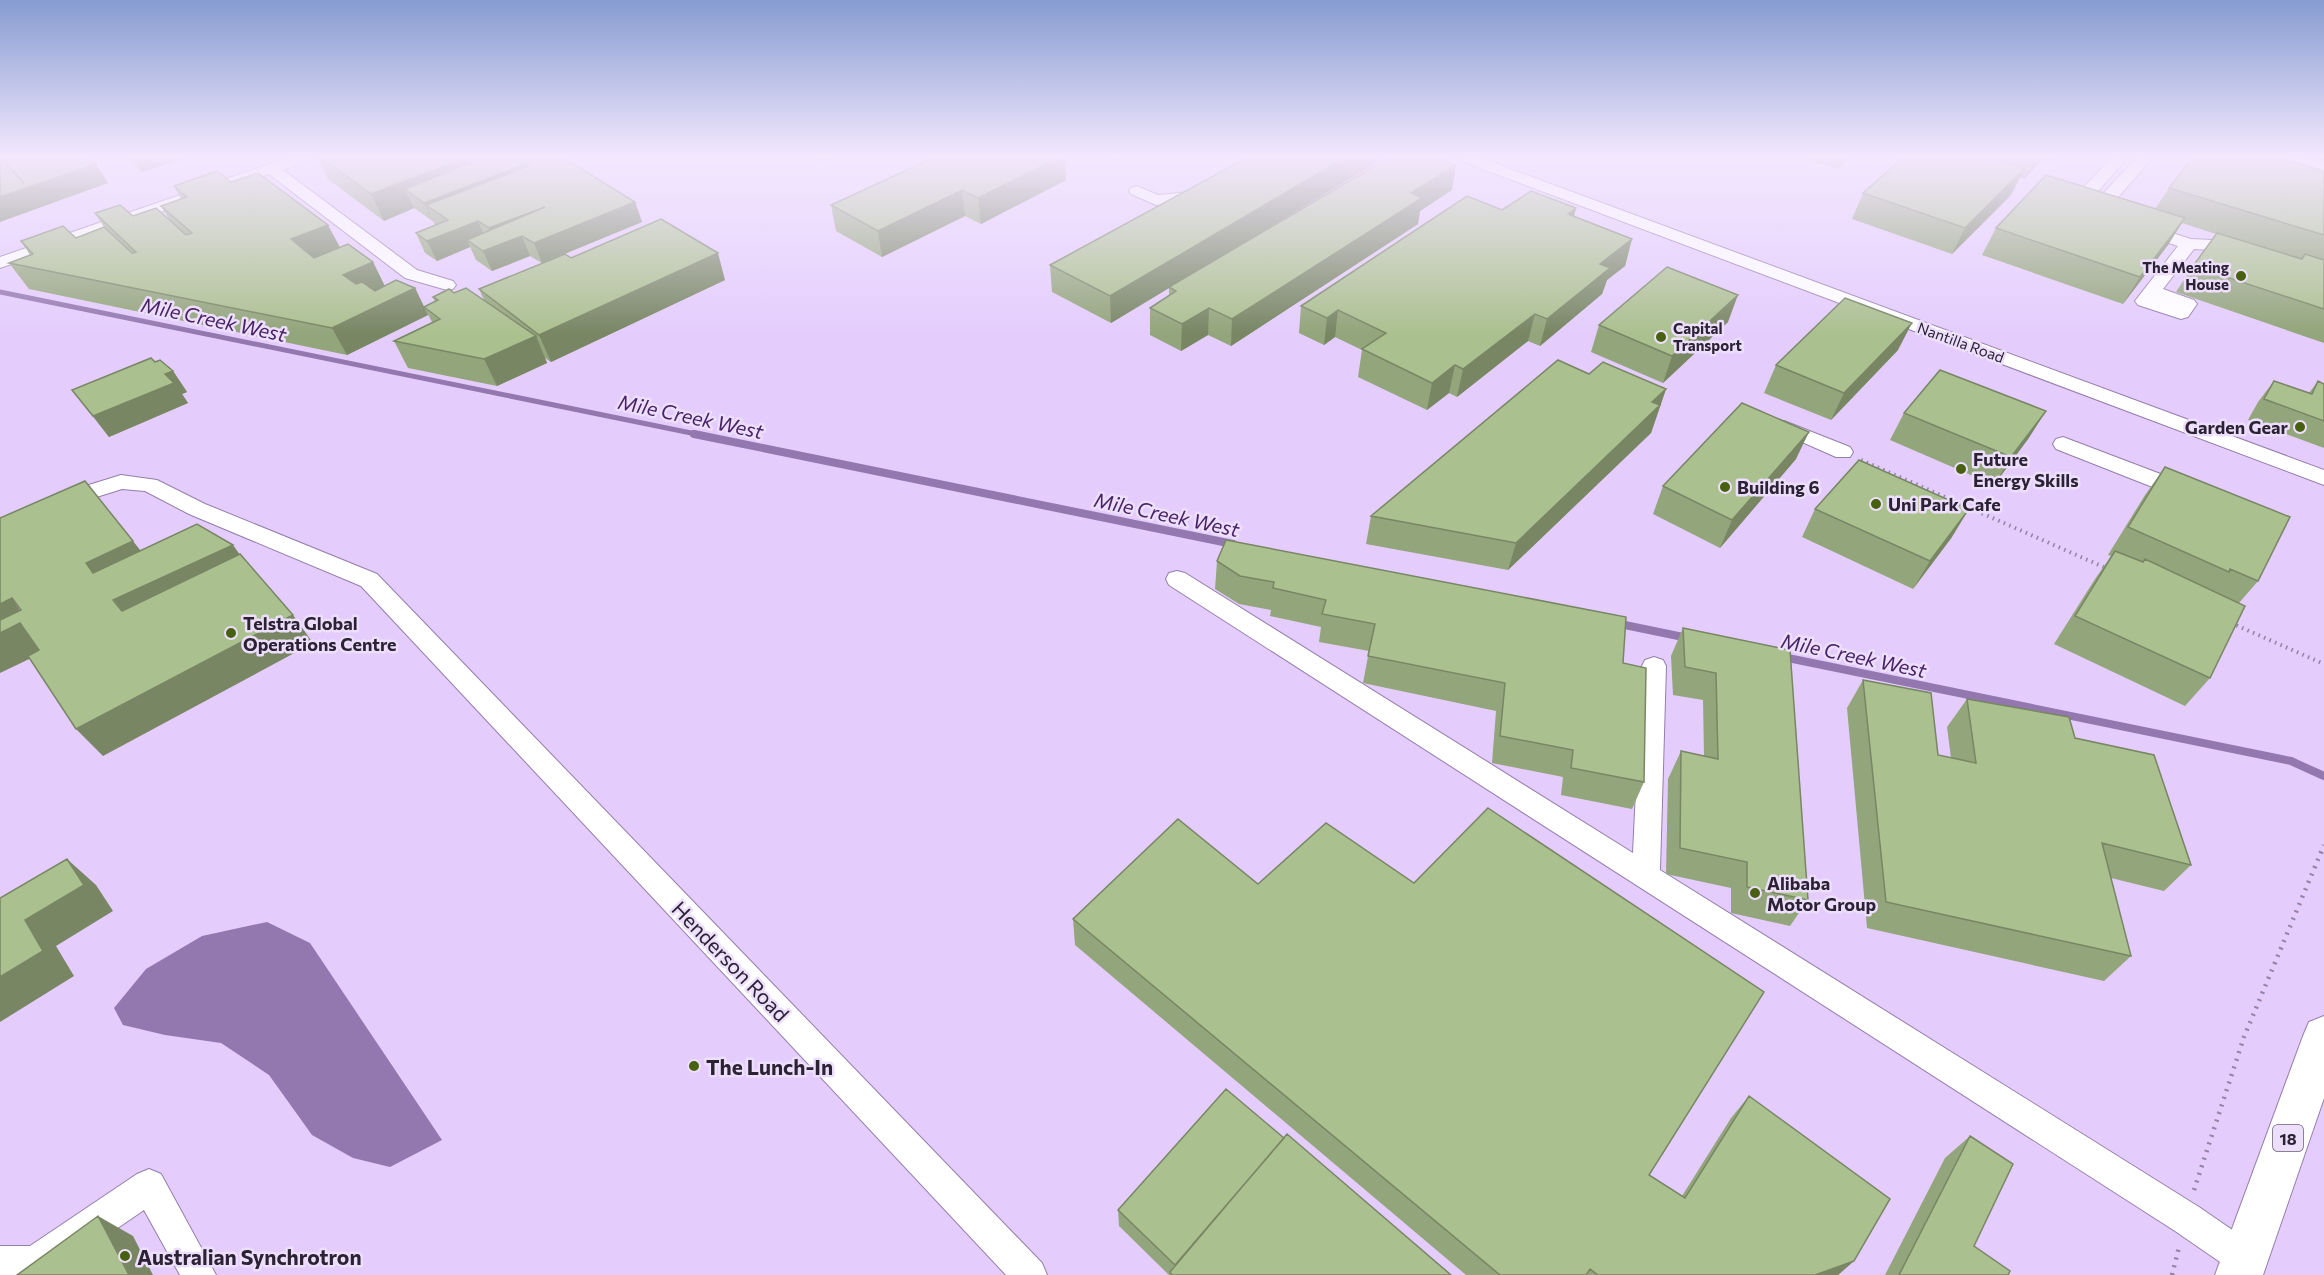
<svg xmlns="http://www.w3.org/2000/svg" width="2324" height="1275" font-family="Commissioner,sans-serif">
	<rect width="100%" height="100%" fill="#e4cdfd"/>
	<!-- water -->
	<path fill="#9378af" d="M267,922L310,943L442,1140L390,1167L353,1158L312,1135L269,1075L221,1043L165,1035L123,1025L114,1008L146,969L202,936Z"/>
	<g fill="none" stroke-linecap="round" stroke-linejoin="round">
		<!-- stream-far1 -->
		<path stroke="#9378af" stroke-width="5" d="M0,292L701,435"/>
		<!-- stream -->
		<path stroke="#9378af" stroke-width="8" d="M694,434L1233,544
			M1615,623L1688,638
			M1783,657L2291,761L2324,776"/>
		<!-- minor casing -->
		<g stroke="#947eaa" stroke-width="2">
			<path id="minor" d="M293,156H315L313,159L283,170L417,270L453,281L456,285L453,289L447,290L405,278L269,174L0,268V257Z
				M1454,156H1475L2324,470V485L1456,159Z
				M2113,156H2129L2085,206L2087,209L2085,213L2068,212L2066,208L2068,204Z
				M2138,156H2154L2100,218H2088L2086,214L2088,210Z
				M2279,156H2303L2324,161V171L2281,159Z
				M1137,186L1158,195L1202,191L1210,196L1202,201L1156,205L1131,194L1129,191L1131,188Z
				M2141,223L2191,239L2212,240L2244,249L2247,253L2238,258L2211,250L2194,249L2163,289L2194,300L2197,304L2188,317L2181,319L2138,305L2135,301L2178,246L2135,232L2133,228Z
				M1784,421L1850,447L1853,452L1850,457H1836L1777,431L1774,427L1777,423Z
				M2063,437L2171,478L2194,498L2191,503H2175L2155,488L2056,449L2053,444L2056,439Z
				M121,475L157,480L205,504L377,574L1042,1263L1047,1275H1006L361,586L189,514L145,491L122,489L87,500L79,498L76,493L79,488Z
				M1177,571L1185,573L1633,853L1642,666L1645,660L1654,657L1663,660L1666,666L1660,870L2199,1207L2257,1247L2262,1259L2257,1271L2248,1275L2233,1271L2175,1231L1169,585L1166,579L1169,573Z
				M149,1169L161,1174L216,1275H180L144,1210L49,1275H0V1246H30L137,1174Z"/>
		</g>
		<!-- highway casing -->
		<g stroke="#947eaa" stroke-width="2">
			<path id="highway" d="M2324,1016V1098L2263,1275H2215L2303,1036L2309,1022Z"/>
		</g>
		<!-- path-far1 -->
		<path stroke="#9383a5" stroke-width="4" stroke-dasharray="1.5 4.5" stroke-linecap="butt" d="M1861,460L2106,568
			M2231,623L2324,664"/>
		<!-- path -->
		<path stroke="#9383a5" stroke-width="4.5" stroke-dasharray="2 6" stroke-linecap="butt" d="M2194,1190L2244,1037L2324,845
			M2172,1275L2179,1247"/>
		<!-- minor -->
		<use href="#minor" fill="#fff" fill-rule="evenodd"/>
		<!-- highway -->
		<use href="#highway" fill="#fff" fill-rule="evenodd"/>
	</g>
	<!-- wall -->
	<path fill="#93a57b" d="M124,156H192L142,172Z
		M317,156H561L635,202L642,222L543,263L571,258L725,280L551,362L545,358L547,363L497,386L408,368L394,341L432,322L424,307L435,302L433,297L454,293L484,300L479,289L542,263L530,256L492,271L476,260L470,247L437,261L425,253L416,233L435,225L434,222L414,208L384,221L328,179Z
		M808,156H836L821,162Z
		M937,156L1066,180L981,224L965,216L882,257L836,231L831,205Z
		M1105,156H1129L1118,161Z
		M1797,156H1852L1837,169Z
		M1905,156H2058L2051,162L2042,160L2024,179L2020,177L2011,195L1952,254L1852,219L1863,193Z
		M1378,162L1221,256L1452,190L1420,211L1418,224L1231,346L1208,335L1181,351L1150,335V308L1169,296V288L1111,323L1052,292L1050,265Z
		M2324,171V343L2176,292L2193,266L2216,234L2182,223L2168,245L2123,304L1982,255L1996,228L2155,209L2169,188Z
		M231,182L340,247L373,262L385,286L415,288L428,315L347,355L29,289L9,263L30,255L21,241L76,238L104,227L95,213L133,216L171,222L161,206L181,199L174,186Z
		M1576,208L1574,216L1632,239L1625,266L1607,280L1602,294L1540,346L1528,341L1457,397L1449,393L1427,410L1358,377L1362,350L1335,337L1324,345L1299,333L1301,306L1502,210Z
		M1728,322L1663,383L1591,352L1599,325Z
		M1898,350L1831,420L1764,393L1776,365Z
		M155,362L173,371L187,392L182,394L188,403L109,437L72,390Z
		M1589,374L1666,389L1651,433L1508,570L1366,544L1371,516Z
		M2274,381L2309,393L2318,381L2324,384V448L2248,420L2258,402Z
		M2046,411L2028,439L1994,485L1890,440L1904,413Z
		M1796,459L1720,548L1653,514L1663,486Z
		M2165,467L2258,581L2239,603L2210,678L2185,706L2054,644L2095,579L2111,556L2108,555L2145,495Z
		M1815,509L1952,537L1913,589L1802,537Z
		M1217,561L1623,663L1644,782L1632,809L1561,795L1563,777L1492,763L1496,711L1363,683L1369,651L1319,642L1321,627L1270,616L1271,610L1239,604L1215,589Z
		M1683,628L1790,650L1808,900L1790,926L1731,913V888L1666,874L1668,779L1681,751L1704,756L1703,700L1673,695L1671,656Z
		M1863,680L1938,755L1951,758L1947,727L1967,699L2075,738L2191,865L2164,891L2111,878L2131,956L2104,981L1867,928L1847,708Z
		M1258,884L1649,1175L1682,1196L1731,1118L1749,1096L1854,1261L1838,1275H1466L1075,945L1073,919Z
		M1970,1136L1974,1246L2008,1275H1885L1945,1158Z
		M1284,1138L1451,1275H1169L1119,1226L1118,1210Z"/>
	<!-- shaded-wall -->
	<path fill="#788664" d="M0,156H54L1,158L9,169L0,172Z
		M132,156H192L142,172Z
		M471,156H485L526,164L533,183L426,205L433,223L424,203L405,189L414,208L384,221L371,194Z
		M819,156H836L821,162Z
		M1062,156H1065L1066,180L981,224L978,198Z
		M1118,156H1129L1118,161Z
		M1348,156H1378V162L1111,323L1110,296Z
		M1842,156H1852L1837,169Z
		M2036,156H2045L2042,160L2024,179Z
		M96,164L108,183L0,222V197Z
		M1456,165L1452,190L1420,211L1418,224L1231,346L1232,319L1411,193Z
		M2024,169L2011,195L1952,254L1965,228Z
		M962,190L965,216L882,257L878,231Z
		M635,202L642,222L542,263L534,243Z
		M545,207L522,236L530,256L492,271L483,251L496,246L489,228Z
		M1576,208L1569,235L1568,214Z
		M2185,218L2168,245L2123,304L2140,277Z
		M478,221L486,241L467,240L470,247L437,261L427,241Z
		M328,225L342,251L305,265L291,239Z
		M1632,239L1625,266L1607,280L1602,294L1540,346L1547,319L1600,264Z
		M718,253L725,280L551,362L539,335Z
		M373,262L386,289L357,302L343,275Z
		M415,288L428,315L347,355L332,328Z
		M1738,295L1728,322L1663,383L1672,356Z
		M1209,308L1208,335L1181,351L1182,324Z
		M1338,310L1335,337L1324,345L1327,318Z
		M1535,314L1528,341L1457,397L1463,369Z
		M1912,323L1898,350L1831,420L1844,393Z
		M536,336L547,363L497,386L484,359Z
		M1455,365L1449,393L1427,410L1432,383Z
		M173,371L187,392L182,394L188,403L109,437L93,416L165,374Z
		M1666,389L1651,433L1508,570L1516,543L1652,402Z
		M2046,411L2028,439L1994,485L2011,457Z
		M1809,432L1796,459L1720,548L1732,520Z
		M1969,509L1952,537L1913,589L1930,561Z
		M133,541L155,569L233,545L253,573L122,611L86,563Z
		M12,598L46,651L0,673V604Z
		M293,615L313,643L103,756L76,729Z
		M67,859L96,885L113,911L56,946L74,976L0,1022V977L25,920Z
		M98,1216L133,1236L153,1275H129Z
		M1854,1261L1838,1275H1815Z"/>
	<!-- building -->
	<path fill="#abc08f" stroke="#788664" stroke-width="1.5" d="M10,156H88L96,164L0,197V159L24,183L1,158Z
		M319,156H471L371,194Z
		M483,156H561L635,202L534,243L522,236L483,251L467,240L545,207L489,228L478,221L427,241L416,233L448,220L426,205L529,166L526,164L424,203L405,189L485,157Z
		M937,156H1062L978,198L962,190L878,231L831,205Z
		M1250,156H1348L1110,296L1050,265Z
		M1392,156H1433L1456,165L1411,193L1422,198L1232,319L1209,308L1182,324L1150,308L1176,291L1169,287Z
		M1905,156H1983L2024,169L1965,228L1863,193Z
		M2194,156H2272L2324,171V235L2169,188Z
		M217,171L231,182L258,173L328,225L291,239L314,258L348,244L373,262L343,275L356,284L362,282L375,291L396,280L415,288L332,328L9,263L33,254L21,241L63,226L76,238L104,227L132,253L136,252L95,213L120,205L133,216L156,208L186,235L192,233L161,206L187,197L174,186Z
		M2046,175L2185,218L2140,277L1996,228Z
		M1531,191L1576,208L1568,214L1632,239L1600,264L1610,268L1547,319L1535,314L1463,369L1455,365L1432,383L1362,349L1386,333L1338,310L1327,318L1301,306L1467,196L1502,210Z
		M661,219L718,253L539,335L479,289L565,254L571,258Z
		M2217,233L2302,259L2305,254L2324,260V309L2193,266Z
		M1667,267L1738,295L1672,356L1599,325Z
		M466,288L536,336L484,359L394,341L440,319L424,307L438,300L433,297L449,289L454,293Z
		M1845,298L1912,323L1844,393L1776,365Z
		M151,358L155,362L160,360L173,371L165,374L174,383L93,416L72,390Z
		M1558,360L1589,374L1603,362L1666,389L1652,402L1660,405L1516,543L1371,516Z
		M1940,370L2046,411L2011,457L1904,413Z
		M2274,381L2312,394L2318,381L2324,384V421L2264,399Z
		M1742,403L1809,432L1732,520L1663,486Z
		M1859,460L1969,509L1930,561L1815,509Z
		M2165,467L2290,517L2258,581L2230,569L2229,572L2128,527Z
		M85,481L133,541L86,563L93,573L197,524L233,545L113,600L122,611L240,554L293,615L76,729L28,656L39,650L20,623L0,633V620L21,610L12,598L0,604V518Z
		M1226,540L1626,617L1623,663L1646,668L1644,782L1571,768L1573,750L1500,736L1505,683L1368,656L1375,624L1322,614L1326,600L1273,588L1274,582L1240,576L1217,561Z
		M2115,551L2143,562L2145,559L2245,606L2210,678L2075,616Z
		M1683,628L1790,650L1808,900L1747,887V862L1680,848L1681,751L1718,759L1716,673L1685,667Z
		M1863,680L1931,693L1938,755L1976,763L1967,699L2069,717L2075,738L2154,755L2191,865L2102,843L2131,956L1886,902Z
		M1488,808L1764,992L1649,1175L1685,1198L1749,1096L1890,1199L1854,1261L1815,1275H1598L1590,1269L1586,1275H1500L1073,919L1178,819L1258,884L1326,823L1414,883Z
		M67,859L84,885L25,920L43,951L0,977V898Z
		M1226,1089L1284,1138L1175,1265L1118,1210Z
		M1287,1134L1451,1275H1172L1170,1272Z
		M1970,1136L2013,1164L1974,1246L2010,1271L2008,1275H1899Z
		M98,1216L129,1275H17Z"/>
	<!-- sky -->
	<linearGradient id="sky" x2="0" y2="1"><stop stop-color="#869cd1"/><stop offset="0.47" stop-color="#f3e8fe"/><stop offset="1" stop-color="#f3e8fe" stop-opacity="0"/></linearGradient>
	<rect width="2324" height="334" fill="url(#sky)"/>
	<!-- markers -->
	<g fill="#476111" stroke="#eddffc" stroke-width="2">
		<circle cx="2241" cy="276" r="6"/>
		<circle cx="1661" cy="337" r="6"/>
		<circle cx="2300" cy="427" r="6"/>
		<circle cx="1961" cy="469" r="6"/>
		<circle cx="1725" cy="487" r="6"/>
		<circle cx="1876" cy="504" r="6"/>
		<circle cx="231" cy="633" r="6"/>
		<circle cx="1755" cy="893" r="6"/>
		<circle cx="694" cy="1066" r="6"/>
		<circle cx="125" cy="1256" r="6"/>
	</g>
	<g text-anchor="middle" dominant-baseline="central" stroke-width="5" stroke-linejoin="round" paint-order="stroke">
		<!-- far-poi labels -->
		<g font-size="15" font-weight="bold" fill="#2b2234" stroke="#eddffc" text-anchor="end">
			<text x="2229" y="267">The Meating<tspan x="2229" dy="17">House</tspan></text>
			<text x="1673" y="328" text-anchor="start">Capital<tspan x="1673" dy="17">Transport</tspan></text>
		</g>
		<!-- far-street labels -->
		<g font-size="15" fill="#2b2234" stroke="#eddffc">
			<text transform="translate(1961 342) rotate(20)">Nantilla Road</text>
		</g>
		<!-- shield labels -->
		<rect fill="#eddffc" stroke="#655b70" stroke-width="1.5" x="2273" y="1125" width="30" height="26" rx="4.5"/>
		<g font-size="16" font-weight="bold" fill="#2b2234">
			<text x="2288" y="1138">18</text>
		</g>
		<!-- poi labels -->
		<g font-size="18" font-weight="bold" fill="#2b2234" stroke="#eddffc" text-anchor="start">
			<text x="2288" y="427" text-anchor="end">Garden Gear</text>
			<text x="1973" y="459">Future<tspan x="1973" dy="21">Energy Skills</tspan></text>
			<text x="1737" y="487">Building 6</text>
			<text x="1888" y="504">Uni Park Cafe</text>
			<text x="243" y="623">Telstra Global<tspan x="243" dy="21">Operations Centre</tspan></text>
			<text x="1767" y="883">Alibaba<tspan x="1767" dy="21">Motor Group</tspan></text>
		</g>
		<!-- water labels -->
		<g font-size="20" font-style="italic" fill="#482366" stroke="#eddffc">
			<text transform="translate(214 319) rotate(12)">Mile Creek West</text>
			<text transform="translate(691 416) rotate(12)">Mile Creek West</text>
			<text transform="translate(1167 514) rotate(12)">Mile Creek West</text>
			<text transform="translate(1854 655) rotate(12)">Mile Creek West</text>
		</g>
		<!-- near-street labels -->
		<g font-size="21" fill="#2b2234" stroke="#eddffc">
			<text transform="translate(731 961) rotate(46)">Henderson Road</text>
		</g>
		<!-- near-poi labels -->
		<g font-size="21" font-weight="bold" fill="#2b2234" stroke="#eddffc" text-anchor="start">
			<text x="706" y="1066">The Lunch-In</text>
			<text x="137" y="1256">Australian Synchrotron</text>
		</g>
	</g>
</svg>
